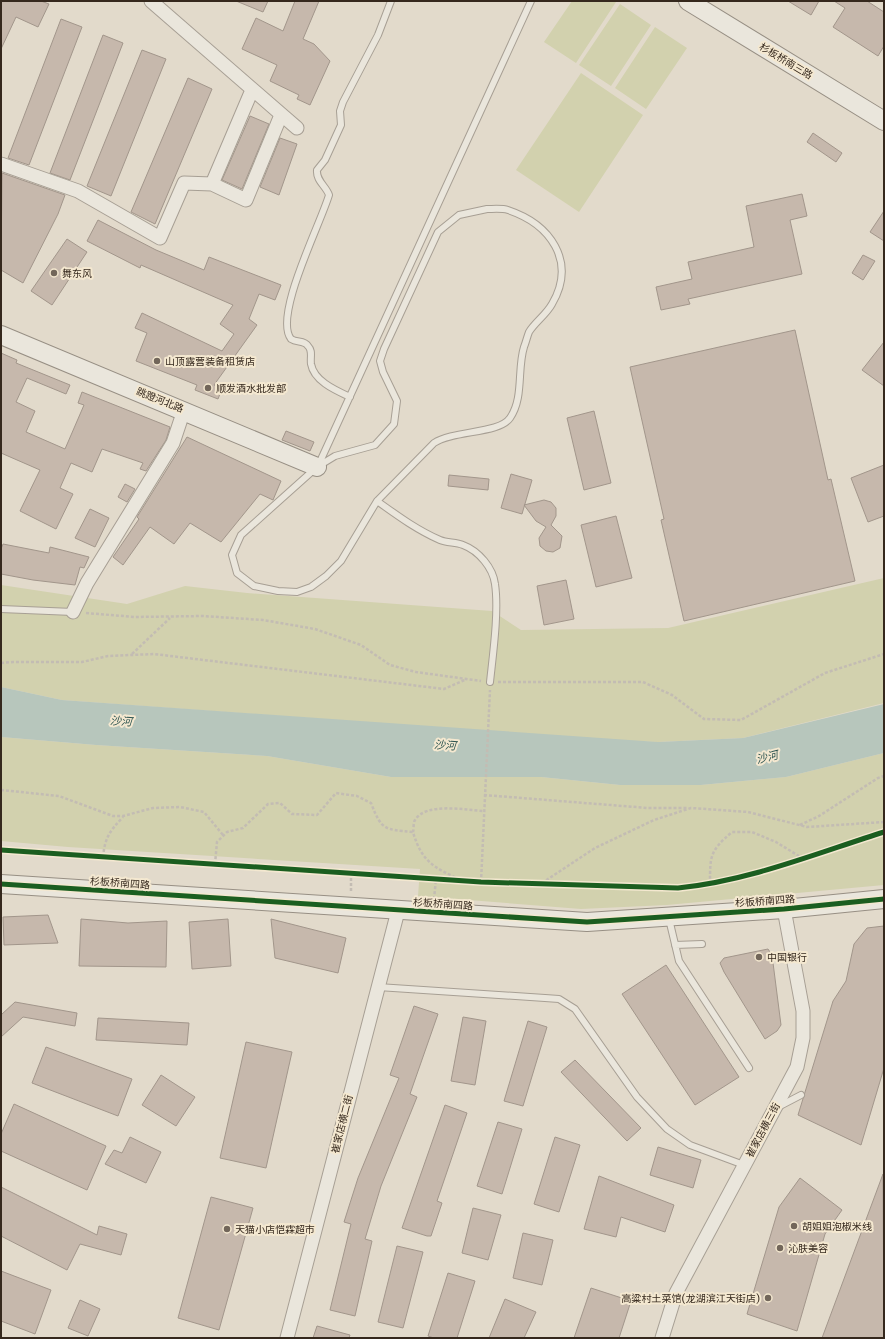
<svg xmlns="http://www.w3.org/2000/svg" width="885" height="1339" font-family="Merriweather,'Noto Sans SC',serif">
	<rect width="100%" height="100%" fill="#e2dacb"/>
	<!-- green -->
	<path fill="#d2d1ae" d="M572,1L616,2L576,63L544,42Z
		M620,4L651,25L611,86L579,65Z
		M655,27L687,48L646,109L615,88Z
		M581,73L643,115L579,212L516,170Z
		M884,578V703L743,738L658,742L622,741L62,700L1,687V585L127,604L185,586L247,593L492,611L521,630L668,628Z
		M1,737L96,745L267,756L391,777H541L620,785H701L786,777L884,753V885L667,905L581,909L418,896L420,869L68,847L1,841Z"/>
	<!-- water -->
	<path fill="#b7c6bc" d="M1,687L62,700L658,742L743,738L884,704V753L786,777L701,785H620L541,777H391L267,756L96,745L1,737Z"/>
	<!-- building -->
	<path fill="#c6b8ac" stroke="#a2968b" d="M1,1H41L49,4L38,27L16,17L1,49Z
		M236,1H268L263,12Z
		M295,1H319L303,39L314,44L330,61L310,105L297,99L299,95L270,81L277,65L242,49L256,18L283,31Z
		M788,1H819L811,15Z
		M834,1H867L884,12V46L878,56L833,27L845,8Z
		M61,19L82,27L29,165L8,158Z
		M103,35L123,43L70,180L50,173Z
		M142,50L166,59L111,196L87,186Z
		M188,78L212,89L155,224L131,212Z
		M250,116L269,124L242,189L222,180Z
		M813,133L842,153L836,162L807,142Z
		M280,138L297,144L279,195L260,187Z
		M2,173L65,195L58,214L23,283L1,270Z
		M802,194L807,216L790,220L802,274L688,299L690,304L661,310L656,287L692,279L688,262L754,247L746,206Z
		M884,211V241L870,232Z
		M98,220L156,250L204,270L209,257L281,285L275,300L259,294L249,319L257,325L214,385L222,389L218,399L195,390L197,385L136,361L147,333L135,328L142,313L222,351L234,334L220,324L233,305L141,265L140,268L87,241Z
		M67,239L87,252L52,305L31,291Z
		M863,255L875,261L863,280L852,273Z
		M795,330L828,480L831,479L855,581L684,621L661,520L664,519L630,367Z
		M884,342V386L862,370Z
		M1,353L17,360L16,363L70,385L66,394L27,378L16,402L35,411L26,432L65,449L84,405L78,403L82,392L170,427L166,440L146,471L140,469L143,463L102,449L92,472L71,463L60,488L73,494L56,529L20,511L40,470L1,453Z
		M594,411L611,483L584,490L567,418Z
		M286,431L314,442L310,451L282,440Z
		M187,437L281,481L273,500L260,494L221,542L190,523L174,544L150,527L123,565L113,557L139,519L137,517Z
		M884,465V516L868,522L851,478Z
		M511,474L532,480L522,514L501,508Z
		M449,475L489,479L488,490L448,486Z
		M125,484L135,489L127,502L118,497Z
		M544,500L551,502L556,508V516L551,525L562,536L560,548L553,552L546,551L540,546L539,538L546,527L536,521L524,505Z
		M90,509L109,518L95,547L75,538Z
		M616,516L632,578L596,587L581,525Z
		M3,544L49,553L50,547L89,557L84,568L80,567L75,585L33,580L1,574V549Z
		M566,580L574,619L544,625L537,586Z
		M48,915L58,943L4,945L3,917Z
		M81,919L128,923L167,921L166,967L79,966Z
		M228,919L231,966L192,969L189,922Z
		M271,919L346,938L338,973L275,958Z
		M884,926V1068L861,1145L798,1115L833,1001L846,981L854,944L867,928Z
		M768,949L772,955L781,1025L777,1031L765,1039L724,972L720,963L724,958Z
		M666,965L739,1077L695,1105L622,994Z
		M15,1002L77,1013L75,1026L23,1017L1,1037V1015Z
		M414,1006L438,1014L410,1094L417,1097L381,1186L365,1239L372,1241L355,1316L330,1310L351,1224L344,1222L358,1178L399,1078L390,1075Z
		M463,1017L486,1021L475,1085L451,1081Z
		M98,1018L189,1023L187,1045L96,1040Z
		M528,1021L547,1027L523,1106L504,1101Z
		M246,1042L292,1052L266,1168L220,1158Z
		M46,1047L132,1079L118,1116L32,1083Z
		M575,1060L641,1128L627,1141L561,1072Z
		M161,1075L195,1097L176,1126L142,1105Z
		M14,1104L106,1146L87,1190L1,1151V1134Z
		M445,1105L467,1113L437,1201L442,1203L431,1236H427L402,1228Z
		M498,1122L522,1129L502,1194L477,1186Z
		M130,1137L161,1152L146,1183L105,1164L114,1150L122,1153Z
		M555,1137L580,1145L559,1212L534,1204Z
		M658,1147L701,1160L693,1188L650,1175Z
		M883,1174L884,1338H822Z
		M599,1176L674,1205L665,1232L621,1217L616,1237L584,1229Z
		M800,1178L842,1210L825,1234L797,1331L747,1314L779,1207Z
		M1,1187L97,1235L99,1226L127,1234L121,1255L80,1244L67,1270L1,1236Z
		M211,1197L253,1208L219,1330L178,1318Z
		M473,1208L501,1215L488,1260L462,1253Z
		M523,1233L553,1240L542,1285L513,1278Z
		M397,1246L423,1252L403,1328L378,1322Z
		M1,1271L51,1290L35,1334L1,1321Z
		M448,1273L475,1281L457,1338H434L428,1336Z
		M591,1288L631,1301L619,1338H574Z
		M505,1299L536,1312L524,1338H489Z
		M80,1300L100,1309L88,1336L68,1328Z
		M317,1326L350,1335L349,1338H313Z"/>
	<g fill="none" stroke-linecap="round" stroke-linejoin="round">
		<!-- lane casing -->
		<g stroke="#a79f94" stroke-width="8">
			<path id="lane" d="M487,209C493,209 502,208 508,210C550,224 577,261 552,304C546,315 535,322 529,332C527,337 526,342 524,347C517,369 524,398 510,418C499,434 454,430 434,443L377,501L341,561L326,576L311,587L297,592L278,591L254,586L237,573L232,555L241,535L317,467L335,456L375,445L394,424L397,401L383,372L380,361L384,349L438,232L459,215Z
				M350,397C335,390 314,381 311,364C310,357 313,351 308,346C304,340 297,343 291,339C273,316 321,223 329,195C326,186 316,181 317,170L325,160L341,125L340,111L343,102L378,35L391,1
				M318,466L531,1
				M377,501C398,516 417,530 440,540C447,543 456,542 463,545C479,551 493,568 495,584C499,611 493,654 490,682
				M1,609L73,612
				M669,919L679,961L749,1068
				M675,945L702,944
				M378,987L545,998L559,999L575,1009L637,1097L667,1129L690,1145L744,1165
				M778,1107L801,1095"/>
		</g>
		<!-- street casing -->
		<g stroke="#a79f94" stroke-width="15">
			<path id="street" d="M151,1L297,128
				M252,90L212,184L246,200L281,115
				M1,164L78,191L160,238L184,183L212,184
				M73,612L87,583L173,443L184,410
				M287,1338L398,911
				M662,1338L676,1293L797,1067L803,1038V1011L784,909"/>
		</g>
		<!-- secondary casing -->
		<g stroke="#978f84" stroke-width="20">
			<path id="secondary" d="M688,1L884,121
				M1,335L317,467
				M1,884L587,922L784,909L884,899"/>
		</g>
		<!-- path -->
		<path stroke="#c3bcb3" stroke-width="2.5" stroke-dasharray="3 2" stroke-linecap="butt" d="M86,613L135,617L203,616L263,620L315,629L361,645L390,665L416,672L481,681
			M132,654L170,618
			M1,663L13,662H82L108,656L154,654L444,689L467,679
			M498,682H643L672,695L704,719L741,720L825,673L884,654
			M1,790L59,796L113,816H123L153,808L180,807L204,812L223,835
			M484,795L648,808H688
			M800,825L819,816L878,778L884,776
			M413,832C414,829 413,823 415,820C426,802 465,810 484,811
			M103,857C105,837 110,831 123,817
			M215,864L217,842L227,832L243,828L268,804L280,803L292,814L317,815L336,793L357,796L371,803C382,831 384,829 413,832C422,863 435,868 463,881
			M351,873V891
			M481,882L490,690
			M542,883L595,848L654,820L691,808L748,812L807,827L884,822
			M710,884C710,855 710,851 732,832H752L776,842L802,858
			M434,899L436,879"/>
		<!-- lane -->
		<use href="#lane" stroke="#eae6dc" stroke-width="6"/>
		<!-- street -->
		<use href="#street" stroke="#eae6dc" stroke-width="13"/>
		<!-- secondary -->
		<use href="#secondary" stroke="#eae6dc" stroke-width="18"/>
		<!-- cycleway casing -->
		<g stroke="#f4e8d0" stroke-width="8">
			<path id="cycleway" d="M1,850L481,882L678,888C749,881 817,853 884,832
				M1,884L587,922L784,909L884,899"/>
		</g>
		<!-- cycleway -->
		<use href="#cycleway" stroke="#1b5e20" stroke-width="5"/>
	</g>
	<!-- markers -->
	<g fill="#72665a" stroke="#f4e8d0" stroke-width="1.5">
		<circle cx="54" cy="273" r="4"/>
		<circle cx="157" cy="361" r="4"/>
		<circle cx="208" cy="388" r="4"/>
		<circle cx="759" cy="957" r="4"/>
		<circle cx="794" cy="1226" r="4"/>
		<circle cx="227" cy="1229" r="4"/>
		<circle cx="780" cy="1248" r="4"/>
		<circle cx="768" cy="1298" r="4"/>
	</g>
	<g text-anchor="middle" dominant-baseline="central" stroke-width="4" stroke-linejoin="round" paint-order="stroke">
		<!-- street labels -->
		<g font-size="10" fill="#35281d" stroke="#f4e8d0">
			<text transform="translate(786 61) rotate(31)">杉板桥南三路</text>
			<text transform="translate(160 400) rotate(22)">跳蹬河北路</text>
			<text transform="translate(120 883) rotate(4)">杉板桥南四路</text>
			<text transform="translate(765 901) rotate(-4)">杉板桥南四路</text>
			<text transform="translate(443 904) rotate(4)">杉板桥南四路</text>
			<text transform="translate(342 1124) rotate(-76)">崔家店横二街</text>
			<text transform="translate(763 1130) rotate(-62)">崔家店横三街</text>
		</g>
		<!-- poi labels -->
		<g font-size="10" fill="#35281d" stroke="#f4e8d0" text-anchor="start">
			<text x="62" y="273">舞东风</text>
			<text x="165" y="361">山顶露营装备租赁店</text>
			<text x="216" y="388">顺发酒水批发部</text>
			<text x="767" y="957">中国银行</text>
			<text x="802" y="1226">胡姐姐泡椒米线</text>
			<text x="235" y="1229">天猫小店恺霖超市</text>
			<text x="788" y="1248">沁肤美容</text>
			<text x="760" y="1298" text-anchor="end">高粱村土菜馆(龙湖滨江天街店)</text>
		</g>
		<!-- water labels -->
		<g font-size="11" font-style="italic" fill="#2d5450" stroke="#f4e8d0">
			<text transform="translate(121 721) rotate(4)">沙河</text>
			<text transform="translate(445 745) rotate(4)">沙河</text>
			<text transform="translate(767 757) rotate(-14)">沙河</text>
		</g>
	</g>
	<!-- border -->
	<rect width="885" height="1339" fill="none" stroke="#35281d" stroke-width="4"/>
</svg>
